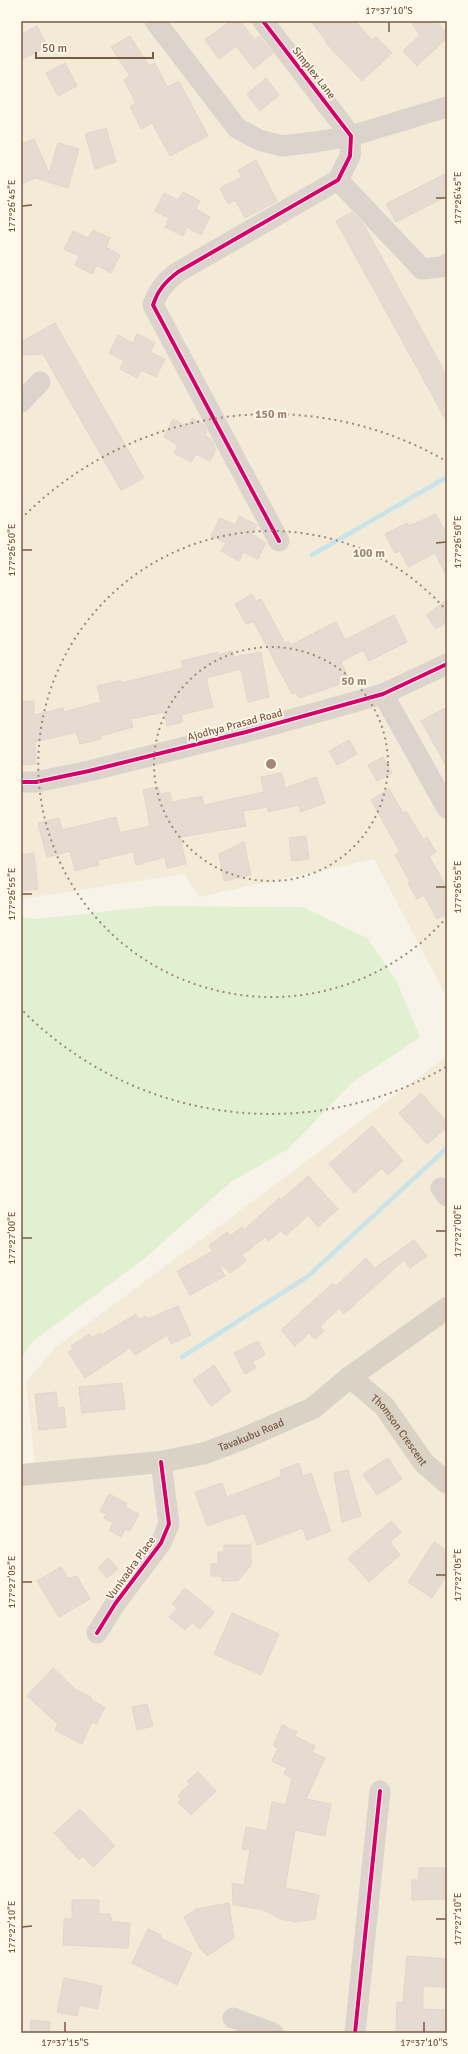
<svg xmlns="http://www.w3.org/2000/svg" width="468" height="2054" font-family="Signika,sans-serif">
	<rect width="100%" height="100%" fill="#f8f3e8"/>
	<!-- residential -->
	<path fill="#f4ead8" d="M21,21H447V998L374,859L199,897L184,874L21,899Z
		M447,1056V2033H21V1475L36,1473L26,1382L54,1349Z"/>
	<!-- grass -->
	<path fill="#e1f0d1" d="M156,906L303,907L367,938L396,980L420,1037L353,1082L288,1149L231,1182L145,1258L32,1342L21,1358V917L36,919Z"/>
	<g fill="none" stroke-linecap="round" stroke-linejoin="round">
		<!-- stream -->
		<path stroke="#c9e4e9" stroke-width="4.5" d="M312,555L447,477
			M182,1357L307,1277L447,1148"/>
	</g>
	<!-- building -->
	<path fill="#e5dbd0" stroke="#e1d6ca" d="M230,21H240L255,40L259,36L273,53L254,69L236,46L219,59L205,40Z
		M311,21H355L372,40L376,37L392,53L362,81L325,42L326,41Z
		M410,21H436L447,33V38L417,66L403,51L420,35Z
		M37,26L47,46L21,60V34Z
		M130,36L149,66L155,63L167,87L179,81L208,136L170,156L152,123L141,129L130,106L136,103L124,80L130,76L111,47Z
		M65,63L77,86L58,96L46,73Z
		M266,78L279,95L260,111L247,94Z
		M106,128L116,162L95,169L85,134Z
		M34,139L49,173L58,143L79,149L68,188L35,178L21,184V144Z
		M256,160L277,201L245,218L235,200L228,204L220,188L242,177L238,170Z
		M447,173V196L396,222L386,204Z
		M183,192L200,201L196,209L210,217L201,235L187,227L183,236L165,227L169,218L155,211L164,193L178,200Z
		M352,212L364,225L447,376V422L336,221Z
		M93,230L110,238L106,247L120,255L111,273L97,265L92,274L75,265L79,256L64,249L73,231L88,238Z
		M55,323L144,478L121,490L43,354L21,355V342Z
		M137,334L155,343L150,352L165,359L156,377L141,370L137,378L120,369L124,361L109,353L118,335L133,343Z
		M192,418L203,424L207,432L205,436L211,439L216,449L210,461L196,454L191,462L174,453L178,445L164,437L173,419L187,427Z
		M436,514L447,536V577L435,553L408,567L400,551L395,553L385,534L407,523L409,526Z
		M239,516L257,525L252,534L266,543L258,559L243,552L239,561L221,551L226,543L211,536L220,518L235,525Z
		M252,594L256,601L261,599L285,643L289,641L291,645L336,622L345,640L394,615L407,642L369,661L363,650L341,662L348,677L344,683L299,698L296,692L292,694L254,622L246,624L235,604Z
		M447,600V622L436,629L426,615Z
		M232,651L234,657L261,652L269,697L248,702L241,669L206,678L213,707L181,715L183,722L167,726L164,712L131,719L133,727L101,736V739L80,744L76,732L35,742L36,764L21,765V702L34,701V715L63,708L64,712L101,702L97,686L121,680V683L183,668L181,661L218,652V655Z
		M447,707V767L421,721Z
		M349,740L357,754L337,765L329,751Z
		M383,757L392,773L377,781L368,765Z
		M282,773L285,788L316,777L325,803L301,812L299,805L268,812V807L243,811L246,826L180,837L186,864L167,868L165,857L136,865L133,852L98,860L99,865L75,871L70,851L47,857L38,823L59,818L62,830L116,817L120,833L150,826L143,790L158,787L160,794L170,792L172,802L202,796L204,805L264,792L261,777Z
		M389,789L403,813L406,811L423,839L427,837L436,852L429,856L447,888V914L437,919L424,895L417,899L408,883L410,882L395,855L400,852L371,800Z
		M306,836L309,859L292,861L289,838Z
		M244,842L251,875L224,881L219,854Z
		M34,853L38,889L21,891V855Z
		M421,1093L447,1122V1127L427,1144L399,1113Z
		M372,1126L403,1161L388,1175L382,1168L354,1193L329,1164Z
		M308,1176L338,1209L318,1227L308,1215L286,1236L281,1230L269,1241L265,1237L242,1255L246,1261L230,1273L222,1265L220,1267L225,1276L190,1295L177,1271L213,1251L209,1246L227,1232L230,1236L242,1227L244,1230L279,1198L281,1200Z
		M414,1240L427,1256L410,1268L404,1260L344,1314L339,1308L320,1327L324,1331L315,1339L309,1333L295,1346L281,1330L333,1283L336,1286L366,1258L375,1268Z
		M178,1306L191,1335L171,1344L167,1335L135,1355L130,1348L85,1378L68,1352L73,1349L71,1346L89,1334L92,1338L100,1333L101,1335L136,1314L139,1319L146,1316L148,1319Z
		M258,1341L265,1355L252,1362L256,1368L245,1374L234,1353Z
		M214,1365L231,1391L211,1406L193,1380Z
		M122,1383L125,1409L82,1413L79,1387Z
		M56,1392L58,1408L64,1407L66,1427L39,1430L35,1394Z
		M388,1458L402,1479L377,1495L363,1474Z
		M299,1463L303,1476L311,1473L331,1531L307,1540L303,1528L257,1545L245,1513L207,1526L195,1492L222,1483L227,1497L282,1476L280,1470Z
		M348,1470L361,1516L342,1522L334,1473Z
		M109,1494L127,1503L125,1507L139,1514L130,1531L125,1529L121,1537L109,1530L113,1523L104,1518L106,1514L100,1511Z
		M391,1521L401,1532L390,1542L400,1555L369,1582L348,1558Z
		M434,1542L447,1551V1575L432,1598L408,1582Z
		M224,1545H251V1565L238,1581H222V1576H211V1564H218V1552H224Z
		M108,1558L118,1569L107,1578L98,1568Z
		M61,1567L68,1578L77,1576L90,1599L59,1617L37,1581Z
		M185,1588L214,1612L200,1629L192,1622L185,1630L169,1617L177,1608L172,1604Z
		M232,1613L279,1634L261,1675L214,1654Z
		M53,1668L75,1689L91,1697V1700L105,1707L97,1724L92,1722L82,1744L55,1730L58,1724L27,1696Z
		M147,1704L153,1726L137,1730L132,1707Z
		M282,1725L297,1732L295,1736L315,1746L312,1752L325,1758L306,1799L331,1804L325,1836L295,1830L285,1888L319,1895L315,1919L296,1922L281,1919L264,1910L233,1905L232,1883L244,1885L250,1850L242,1849L246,1827L267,1831L272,1802L286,1805L292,1778L284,1774L287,1768L272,1761L278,1748L273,1746Z
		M198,1772L216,1791L191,1815L178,1802L181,1799L178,1795L190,1784L187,1781Z
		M80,1809L115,1846L93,1867L83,1856L79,1860L54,1833Z
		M419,1868H447V1899L412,1900V1880H419Z
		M72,1900H99V1914H110L112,1922L130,1923L128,1948L63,1945L64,1919H72Z
		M229,1903L234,1938L207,1956L200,1948L184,1917L196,1909Z
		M148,1929L161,1935L160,1938L192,1953L177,1985L132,1963Z
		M407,1956L447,1959V1987L423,1986V2009L447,2010V2033H396L397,2002H403Z
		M64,1978L102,1986L98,2009L79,2005L77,2016L57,2012Z
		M31,2020L50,2022L49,2033H30Z"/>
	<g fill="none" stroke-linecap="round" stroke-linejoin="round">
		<!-- minor -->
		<path stroke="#dbd3cc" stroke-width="21" d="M155,21L237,128L259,140L282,146L315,142L351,136L447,107
			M263,21L351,136L350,156L338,180L178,272C165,282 158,290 153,305L279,541
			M338,180L422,269L442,267L447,264
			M21,402L40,382
			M383,694L447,808
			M21,782H36L89,771L246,732L383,694L447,664
			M441,1188L447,1196
			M97,1633L115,1604L161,1543L169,1524L161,1462
			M233,2018L273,2033
			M355,2033L380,1791"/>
		<!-- major -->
		<g stroke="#dbd2c6" stroke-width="22">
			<path id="s1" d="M350,1377L384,1406L424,1463L447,1483"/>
			<path id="s2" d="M21,1475L161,1462L205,1453L245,1438L313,1408L350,1377L447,1308"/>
		</g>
		<!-- cycleway casing -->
		<g stroke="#fff9eb" stroke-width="6">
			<path id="cycleway" d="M263,21L351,136L350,156L338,180L178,272C165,282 158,290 153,305L279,541
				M21,782H36L89,771L246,732L383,694L447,664
				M97,1633L115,1604L161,1543L169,1524L161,1462
				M355,2033L380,1791"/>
		</g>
		<!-- cycleway -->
		<use href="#cycleway" stroke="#d6006c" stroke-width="4"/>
	</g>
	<!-- ticks -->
	<path fill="none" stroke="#795c46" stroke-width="1.5" d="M389,22V32M436,198H446M22,206L32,205M436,543L446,542M22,550H32M436,887H446M22,894H32M436,1231H446M22,1238H32M436,1575H446M22,1582H32M436,1919H446M22,1927L32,1926M65,2022V2032M424,2022V2032"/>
	<!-- distance rings -->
	<g fill="none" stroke="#9e8976" stroke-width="2" stroke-dasharray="2 4">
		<circle cx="271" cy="764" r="117"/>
		<path d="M447 917A233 233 0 1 1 447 611"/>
		<path d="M446 1067A350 350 0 0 1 21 1009M21 519A350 350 0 0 1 446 461"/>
	</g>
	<g text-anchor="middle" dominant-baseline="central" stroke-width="3.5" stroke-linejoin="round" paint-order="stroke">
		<!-- street labels -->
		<g font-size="11" fill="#795c46" stroke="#fff9eb">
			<text transform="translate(314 73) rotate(52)">Simplex Lane</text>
			<text transform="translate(235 725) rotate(-15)">Ajodhya Prasad Road</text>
			<text stroke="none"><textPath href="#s1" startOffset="73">Thomson Crescent</textPath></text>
			<text stroke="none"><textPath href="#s2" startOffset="235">Tavakubu Road</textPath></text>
			<text transform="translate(131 1568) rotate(-54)">Vunivadra Place</text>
		</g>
	</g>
	<circle cx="271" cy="764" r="6" fill="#9e8976" stroke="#fff9eb" stroke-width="2"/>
	<g font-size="12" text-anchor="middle" font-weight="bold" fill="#9e8976" stroke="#fff9eb" stroke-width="3.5" stroke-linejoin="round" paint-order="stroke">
		<text x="271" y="418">150 m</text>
		<text x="369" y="557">100 m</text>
		<text x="354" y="685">50 m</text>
	</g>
	<!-- border -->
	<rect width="468" height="2054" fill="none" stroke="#fff9eb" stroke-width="44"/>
	<!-- scale -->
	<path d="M36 52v6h117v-6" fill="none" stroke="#795c46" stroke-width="2"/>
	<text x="42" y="52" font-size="12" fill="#795c46" stroke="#fff9eb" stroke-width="3" paint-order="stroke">50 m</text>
	<rect x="22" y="22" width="424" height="2010" fill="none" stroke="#795c46" stroke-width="1.5"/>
	<g font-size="10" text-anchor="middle" fill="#795c46">
		<text x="389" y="14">17°37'10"S</text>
		<text transform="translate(457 198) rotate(-90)" y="4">177°26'45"E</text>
		<text transform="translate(11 206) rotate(-90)" y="4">177°26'45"E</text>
		<text transform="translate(457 542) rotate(-90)" y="4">177°26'50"E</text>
		<text transform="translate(11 550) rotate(-90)" y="4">177°26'50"E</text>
		<text transform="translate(457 887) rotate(-90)" y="4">177°26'55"E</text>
		<text transform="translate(11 894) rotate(-90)" y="4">177°26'55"E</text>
		<text transform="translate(457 1231) rotate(-90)" y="4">177°27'00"E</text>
		<text transform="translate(11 1238) rotate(-90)" y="4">177°27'00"E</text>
		<text transform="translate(457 1575) rotate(-90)" y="4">177°27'05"E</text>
		<text transform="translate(11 1582) rotate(-90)" y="4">177°27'05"E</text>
		<text transform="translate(457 1919) rotate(-90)" y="4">177°27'10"E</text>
		<text transform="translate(11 1927) rotate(-90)" y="4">177°27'10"E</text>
		<text x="65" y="2046">17°37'15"S</text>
		<text x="424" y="2046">17°37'10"S</text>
	</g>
</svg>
